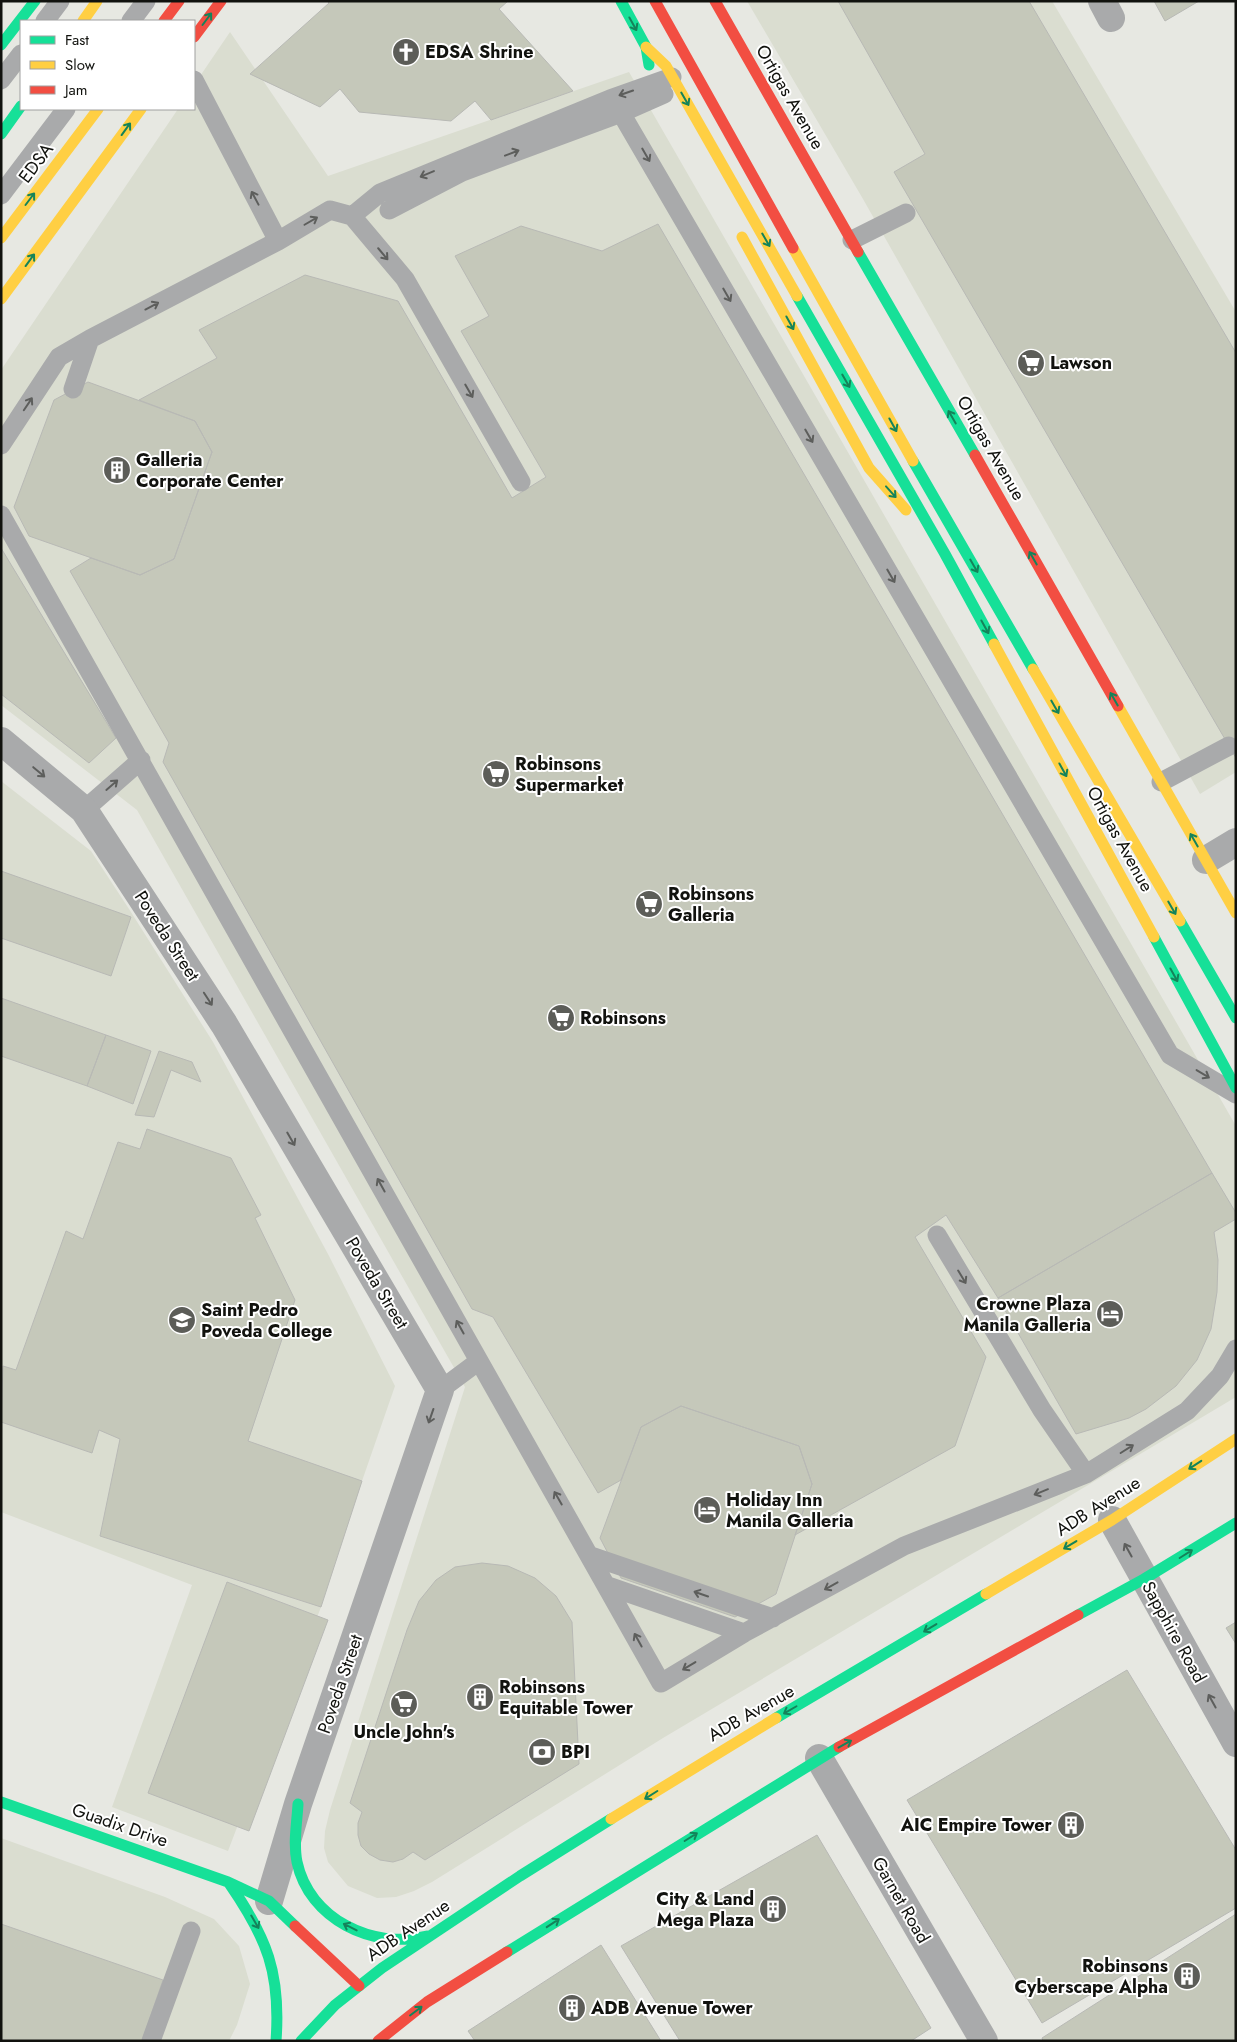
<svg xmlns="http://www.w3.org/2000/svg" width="1237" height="2042" font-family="Jost,sans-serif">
	<rect width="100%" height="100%" fill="#e7e8e2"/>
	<!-- built -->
	<path fill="#daddd0" d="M747,1H1052L1236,312V772L1200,794L863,199Z
		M230,32L328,176L629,72L1236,1126V1397L663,1738L432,1882L414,1891L396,1897L377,1898L348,1886L328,1862L324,1848L325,1831L330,1810L465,1387L137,810L1,705V370L178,109H194V85Z
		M1,781L91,851L129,909L213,1042L328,1254L395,1386L362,1481L321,1607L228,1851L112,1807L192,1585L1,1512Z
		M1,1838L165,1897L214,1919L239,1946L250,1984L237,2025L229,2041H1Z"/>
	<!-- building -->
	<path fill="#c5c8ba" stroke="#b8b9b5" d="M327,1H508L499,9L573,91L491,120L475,101L451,121L359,112L340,89L320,107L250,74L329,3Z
		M838,1H1029L1236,353V758L894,172L925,154Z
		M1154,1H1199L1165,21Z
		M658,224L1212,1173L998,1298L946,1215L915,1237L986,1357L955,1446L795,1535L812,1484L799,1446L681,1406L641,1427L621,1480L598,1493L493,1317L472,1309L163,762L169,743L70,571L91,558L140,575L174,559L212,452L195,421L139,400L217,358L199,330L305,275L398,301L512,498L546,477L461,331L489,316L455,256L521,226L602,251Z
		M88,382L195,421L212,452L174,559L140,575L29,536L14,507L54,400Z
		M1,548L116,738L89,763L1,694Z
		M1,871L131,917L111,976L1,938Z
		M1,998L106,1035L87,1086L1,1056Z
		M106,1035L151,1051L133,1104L87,1086Z
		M159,1051L192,1062L201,1082L171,1070L154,1117L135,1115Z
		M147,1129L231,1158L261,1215L255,1218L295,1300L248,1441L362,1481L321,1607L100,1536L120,1439L99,1430L92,1453L1,1422L3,1366L16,1370L66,1231L83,1239L118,1142L140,1149Z
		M1212,1173L1236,1213V1219L1214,1232L1218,1260L1217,1292L1211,1329L1197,1360L1176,1386L1146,1409L1129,1418L1076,1434L998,1298Z
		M681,1406L799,1446L812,1484L776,1594L735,1617L621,1578L600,1538L641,1427Z
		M482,1563L508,1566L535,1578L556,1596L572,1622L579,1764L425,1860L413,1852L403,1859L393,1862L380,1860L369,1854L361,1846L358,1835V1823L362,1812L350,1803L407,1630L419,1601L436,1580L455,1567Z
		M227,1582L328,1620L249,1831L148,1793Z
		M1236,1622V1644L1226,1628Z
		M1127,1670L1236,1850V1908L1042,2023L907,1800Z
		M817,1835L931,2028L911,2041H680L621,1946Z
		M1236,1914V2041H1043L1042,2038Z
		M1,1924L163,1980L142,2041H1Z
		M601,1945L661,2041H475L468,2031Z"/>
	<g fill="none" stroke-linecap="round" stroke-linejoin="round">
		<!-- lane -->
		<path stroke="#a9aaab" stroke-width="19" d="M45,21L60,1
			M131,21L146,1
			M1,80L21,54
			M194,80L278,241
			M621,113L1170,1055L1236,1094
			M1,195L66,109
			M389,210L462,172L621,113L664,94
			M352,216L380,193L610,99L672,77
			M852,240L906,213
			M73,389L90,339
			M1,445L59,357L90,339L278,241L330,210L352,216L405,279L521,482
			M1,515L661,1683L744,1633L904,1546L1086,1474L1187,1411L1220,1376L1236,1349
			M1161,782L1229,746
			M84,810L141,760
			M937,1235L1042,1410L1086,1474
			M440,1390L479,1361
			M591,1556L773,1618
			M608,1586L744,1633
			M151,2041L191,1931"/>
		<!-- street -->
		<path stroke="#a9aaab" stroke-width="28" d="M1102,1L1111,18
			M1,741L84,810L224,1024L440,1390L298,1804L269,1901
			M1206,860L1236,842
			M1112,1520L1236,1743
			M819,1758L984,2041"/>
		<!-- fast -->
		<path stroke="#16e098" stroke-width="11" d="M621,1L646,47L649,65
			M1,45L35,1
			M1,134L21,106
			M858,252L975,455
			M797,296L945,554L994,644
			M913,461L1033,669
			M1180,921L1236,1018
			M1154,937L1236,1088
			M1078,1615L1144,1579L1236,1523
			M776,1718L986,1594
			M1,1802L228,1882L269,1901L295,1926
			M298,1804C297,1823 293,1843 297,1862C309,1919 373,1950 427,1936
			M229,1883C267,1938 281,1973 276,2041
			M507,1952L839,1747
			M301,2041L335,2005L382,1968L520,1876L611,1819"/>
		<!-- slow -->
		<path stroke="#ffcf43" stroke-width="11" d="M83,21L97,1
			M646,47L666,66L797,296
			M742,237L869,468L906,510
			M1,238L98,109
			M793,248L913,461
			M1,299L141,109
			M994,644L1154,937
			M1033,669L1180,921
			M1118,706L1236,913
			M986,1594L1112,1520L1236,1439
			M611,1819L776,1718"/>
		<!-- jam -->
		<path stroke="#f24e42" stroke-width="11" d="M655,1L793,248
			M715,1L858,252
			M164,21L179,1
			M194,37L221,1
			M975,455L1118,706
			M839,1747L1078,1615
			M295,1926L359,1986
			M378,2041L427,2002L507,1952"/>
	</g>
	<!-- one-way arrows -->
	<defs><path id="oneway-shaft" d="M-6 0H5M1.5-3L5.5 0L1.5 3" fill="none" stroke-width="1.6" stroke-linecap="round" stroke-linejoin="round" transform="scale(1.25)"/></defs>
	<g stroke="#14835a">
		<use href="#oneway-shaft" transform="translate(207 19) rotate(-53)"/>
		<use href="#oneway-shaft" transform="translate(633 24) rotate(61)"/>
		<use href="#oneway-shaft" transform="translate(685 99) rotate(60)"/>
		<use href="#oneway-shaft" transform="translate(126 129) rotate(-54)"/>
		<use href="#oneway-shaft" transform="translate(30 199) rotate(-53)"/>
		<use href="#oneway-shaft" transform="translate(766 240) rotate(60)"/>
		<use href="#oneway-shaft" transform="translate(30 260) rotate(-54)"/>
		<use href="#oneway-shaft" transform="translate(790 323) rotate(61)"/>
		<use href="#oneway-shaft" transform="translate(846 381) rotate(60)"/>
		<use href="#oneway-shaft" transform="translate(952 417) rotate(-120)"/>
		<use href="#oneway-shaft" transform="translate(893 425) rotate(61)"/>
		<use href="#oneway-shaft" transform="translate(891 492) rotate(48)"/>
		<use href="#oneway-shaft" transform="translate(1033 558) rotate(-120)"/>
		<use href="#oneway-shaft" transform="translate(974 566) rotate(60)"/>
		<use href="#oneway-shaft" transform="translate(985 627) rotate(61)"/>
		<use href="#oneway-shaft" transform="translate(1114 699) rotate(-120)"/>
		<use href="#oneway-shaft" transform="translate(1055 707) rotate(60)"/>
		<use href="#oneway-shaft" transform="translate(1063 770) rotate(61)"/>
		<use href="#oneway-shaft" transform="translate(1194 840) rotate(-120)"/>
		<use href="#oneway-shaft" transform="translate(1172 908) rotate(60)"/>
		<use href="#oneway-shaft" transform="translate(1174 975) rotate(61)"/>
		<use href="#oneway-shaft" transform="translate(1195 1465) rotate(147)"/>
		<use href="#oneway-shaft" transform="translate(1070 1545) rotate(149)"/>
		<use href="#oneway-shaft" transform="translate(1186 1554) rotate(-32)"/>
		<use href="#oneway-shaft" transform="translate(930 1628) rotate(149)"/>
		<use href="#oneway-shaft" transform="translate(790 1710) rotate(150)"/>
		<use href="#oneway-shaft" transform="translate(845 1744) rotate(-29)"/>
		<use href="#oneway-shaft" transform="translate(651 1795) rotate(148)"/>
		<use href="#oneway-shaft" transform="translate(691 1837) rotate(-32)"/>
		<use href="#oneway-shaft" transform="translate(255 1922) rotate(60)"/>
		<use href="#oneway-shaft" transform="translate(553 1923) rotate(-33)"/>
		<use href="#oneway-shaft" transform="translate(350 1927) rotate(-153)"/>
		<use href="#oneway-shaft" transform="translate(416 2011) rotate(-37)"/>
	</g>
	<g stroke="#5d5e5c">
		<use href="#oneway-shaft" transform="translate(626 93) rotate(161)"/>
		<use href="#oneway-shaft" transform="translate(512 153) rotate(-21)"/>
		<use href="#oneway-shaft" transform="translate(646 155) rotate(60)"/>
		<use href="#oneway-shaft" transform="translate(427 174) rotate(157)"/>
		<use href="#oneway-shaft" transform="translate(255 198) rotate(-118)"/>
		<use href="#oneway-shaft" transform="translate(311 221) rotate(-30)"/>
		<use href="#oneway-shaft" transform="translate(383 254) rotate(50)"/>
		<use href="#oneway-shaft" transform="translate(727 295) rotate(60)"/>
		<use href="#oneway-shaft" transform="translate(152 306) rotate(-28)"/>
		<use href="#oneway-shaft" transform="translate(469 391) rotate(60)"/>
		<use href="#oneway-shaft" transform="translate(28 404) rotate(-56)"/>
		<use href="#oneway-shaft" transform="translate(809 436) rotate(60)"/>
		<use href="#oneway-shaft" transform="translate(891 576) rotate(60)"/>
		<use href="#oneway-shaft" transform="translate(39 772) rotate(40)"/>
		<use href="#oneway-shaft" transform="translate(112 785) rotate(-41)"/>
		<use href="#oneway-shaft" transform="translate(208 999) rotate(57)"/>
		<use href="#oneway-shaft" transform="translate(1203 1074) rotate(31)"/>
		<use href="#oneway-shaft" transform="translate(291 1139) rotate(60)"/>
		<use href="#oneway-shaft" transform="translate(381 1185) rotate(-119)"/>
		<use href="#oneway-shaft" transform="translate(962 1277) rotate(59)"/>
		<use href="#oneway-shaft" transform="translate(460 1327) rotate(-119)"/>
		<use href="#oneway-shaft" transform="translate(431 1416) rotate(109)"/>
		<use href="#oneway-shaft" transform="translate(1127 1449) rotate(-32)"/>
		<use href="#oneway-shaft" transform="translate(1041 1492) rotate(158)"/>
		<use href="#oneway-shaft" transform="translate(558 1498) rotate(-120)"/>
		<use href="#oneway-shaft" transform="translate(1128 1550) rotate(-119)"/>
		<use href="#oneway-shaft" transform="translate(831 1586) rotate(151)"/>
		<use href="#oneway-shaft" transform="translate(701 1594) rotate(-161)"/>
		<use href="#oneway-shaft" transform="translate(638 1640) rotate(-119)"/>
		<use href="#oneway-shaft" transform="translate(689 1666) rotate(149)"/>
		<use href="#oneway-shaft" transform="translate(1212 1701) rotate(-119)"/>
	</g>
	<!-- icons -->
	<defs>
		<g id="church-disc" transform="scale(1.4375)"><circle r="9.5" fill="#5c5d58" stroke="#fff"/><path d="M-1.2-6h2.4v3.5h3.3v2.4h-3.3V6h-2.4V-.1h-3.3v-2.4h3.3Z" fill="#fff"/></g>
		<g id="supermarket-disc" transform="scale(1.4375)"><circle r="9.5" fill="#5c5d58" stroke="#fff"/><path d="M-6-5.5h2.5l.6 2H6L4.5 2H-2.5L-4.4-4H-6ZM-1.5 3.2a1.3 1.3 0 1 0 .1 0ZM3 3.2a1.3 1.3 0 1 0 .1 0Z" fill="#fff"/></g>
		<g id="building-disc" transform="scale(1.4375)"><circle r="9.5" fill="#5c5d58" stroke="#fff"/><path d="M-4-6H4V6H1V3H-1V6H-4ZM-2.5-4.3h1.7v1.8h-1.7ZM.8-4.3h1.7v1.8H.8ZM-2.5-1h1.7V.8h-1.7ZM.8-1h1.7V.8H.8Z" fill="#fff"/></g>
		<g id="hotel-disc" transform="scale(1.4375)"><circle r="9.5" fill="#5c5d58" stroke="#fff"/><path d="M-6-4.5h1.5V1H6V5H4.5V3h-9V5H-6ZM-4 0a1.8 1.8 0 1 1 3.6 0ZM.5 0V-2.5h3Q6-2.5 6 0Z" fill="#fff"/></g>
		<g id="university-disc" transform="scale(1.4375)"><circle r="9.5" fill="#5c5d58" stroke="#fff"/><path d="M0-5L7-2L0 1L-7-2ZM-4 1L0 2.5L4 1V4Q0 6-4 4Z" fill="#fff"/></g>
		<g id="bank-disc" transform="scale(1.4375)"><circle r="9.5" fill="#5c5d58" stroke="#fff"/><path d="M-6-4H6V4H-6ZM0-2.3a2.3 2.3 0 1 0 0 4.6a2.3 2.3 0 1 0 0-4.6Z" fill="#fff"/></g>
	</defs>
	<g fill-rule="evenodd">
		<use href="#church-disc" x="406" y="52"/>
		<use href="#supermarket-disc" x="1031" y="363"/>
		<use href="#building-disc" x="117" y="470"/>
		<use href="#supermarket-disc" x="496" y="774"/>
		<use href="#supermarket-disc" x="649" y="904"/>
		<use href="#supermarket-disc" x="561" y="1018"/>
		<use href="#hotel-disc" x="1110" y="1314"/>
		<use href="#university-disc" x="182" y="1320"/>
		<use href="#hotel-disc" x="707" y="1510"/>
		<use href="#building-disc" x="480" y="1697"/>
		<use href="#supermarket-disc" x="404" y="1704"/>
		<use href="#bank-disc" x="542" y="1752"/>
		<use href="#building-disc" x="1071" y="1825"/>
		<use href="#building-disc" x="773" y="1909"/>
		<use href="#building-disc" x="1187" y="1976"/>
		<use href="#building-disc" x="572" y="2008"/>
	</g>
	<g text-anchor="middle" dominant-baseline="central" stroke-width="4" stroke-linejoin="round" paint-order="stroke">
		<!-- poi labels -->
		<g font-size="18" font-weight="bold" fill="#11120e" stroke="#fff" text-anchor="start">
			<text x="425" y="52">EDSA Shrine</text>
			<text x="1050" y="363">Lawson</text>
			<text x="136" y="460">Galleria<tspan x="136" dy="21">Corporate Center</tspan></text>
			<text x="515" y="764">Robinsons<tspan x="515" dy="21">Supermarket</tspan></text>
			<text x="668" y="894">Robinsons<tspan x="668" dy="21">Galleria</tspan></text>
			<text x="580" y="1018">Robinsons</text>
			<text x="1091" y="1304" text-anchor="end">Crowne Plaza<tspan x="1091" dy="21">Manila Galleria</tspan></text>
			<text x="201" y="1310">Saint Pedro<tspan x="201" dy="21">Poveda College</tspan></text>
			<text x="726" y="1500">Holiday Inn<tspan x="726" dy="21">Manila Galleria</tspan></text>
			<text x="499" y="1687">Robinsons<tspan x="499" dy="21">Equitable Tower</tspan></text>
			<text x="404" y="1732" text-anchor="middle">Uncle John's</text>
			<text x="561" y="1752">BPI</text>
			<text x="1052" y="1825" text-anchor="end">AIC Empire Tower</text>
			<text x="754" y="1899" text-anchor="end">City &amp; Land<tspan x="754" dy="21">Mega Plaza</tspan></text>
			<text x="1168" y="1966" text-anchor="end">Robinsons<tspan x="1168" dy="21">Cyberscape Alpha</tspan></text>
			<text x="591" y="2008">ADB Avenue Tower</text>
		</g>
		<!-- street labels -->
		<g font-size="18" fill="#11120e" stroke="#fff">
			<text transform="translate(790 97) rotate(60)">Ortigas Avenue</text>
			<text transform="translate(36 163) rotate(-53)">EDSA</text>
			<text transform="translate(991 448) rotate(60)">Ortigas Avenue</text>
			<text transform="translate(1120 839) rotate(61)">Ortigas Avenue</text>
			<text transform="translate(167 936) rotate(57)">Poveda Street</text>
			<text transform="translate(377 1283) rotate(59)">Poveda Street</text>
			<text transform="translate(1098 1506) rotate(-32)">ADB Avenue</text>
			<text transform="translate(1174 1632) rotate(61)">Sapphire Road</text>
			<text transform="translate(340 1684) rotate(-71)">Poveda Street</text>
			<text transform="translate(751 1713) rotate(-30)">ADB Avenue</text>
			<text transform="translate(120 1825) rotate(19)">Guadix Drive</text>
			<text transform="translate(901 1900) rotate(60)">Garnet Road</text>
			<text transform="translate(408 1930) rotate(-34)">ADB Avenue</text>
		</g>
	</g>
	<!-- border -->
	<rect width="1237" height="2042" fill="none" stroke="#11120e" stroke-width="5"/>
	<!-- legend -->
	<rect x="20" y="20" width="175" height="90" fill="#ffffff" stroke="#a0a09f"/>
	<rect x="30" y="36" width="25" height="8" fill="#16e098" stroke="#a0a09f"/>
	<text x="65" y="45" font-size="15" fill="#11120e">Fast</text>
	<rect x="30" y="61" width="25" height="8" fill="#ffcf43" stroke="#a0a09f"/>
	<text x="65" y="70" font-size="15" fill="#11120e">Slow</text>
	<rect x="30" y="86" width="25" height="8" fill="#f24e42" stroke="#a0a09f"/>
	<text x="65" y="95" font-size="15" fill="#11120e">Jam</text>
</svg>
